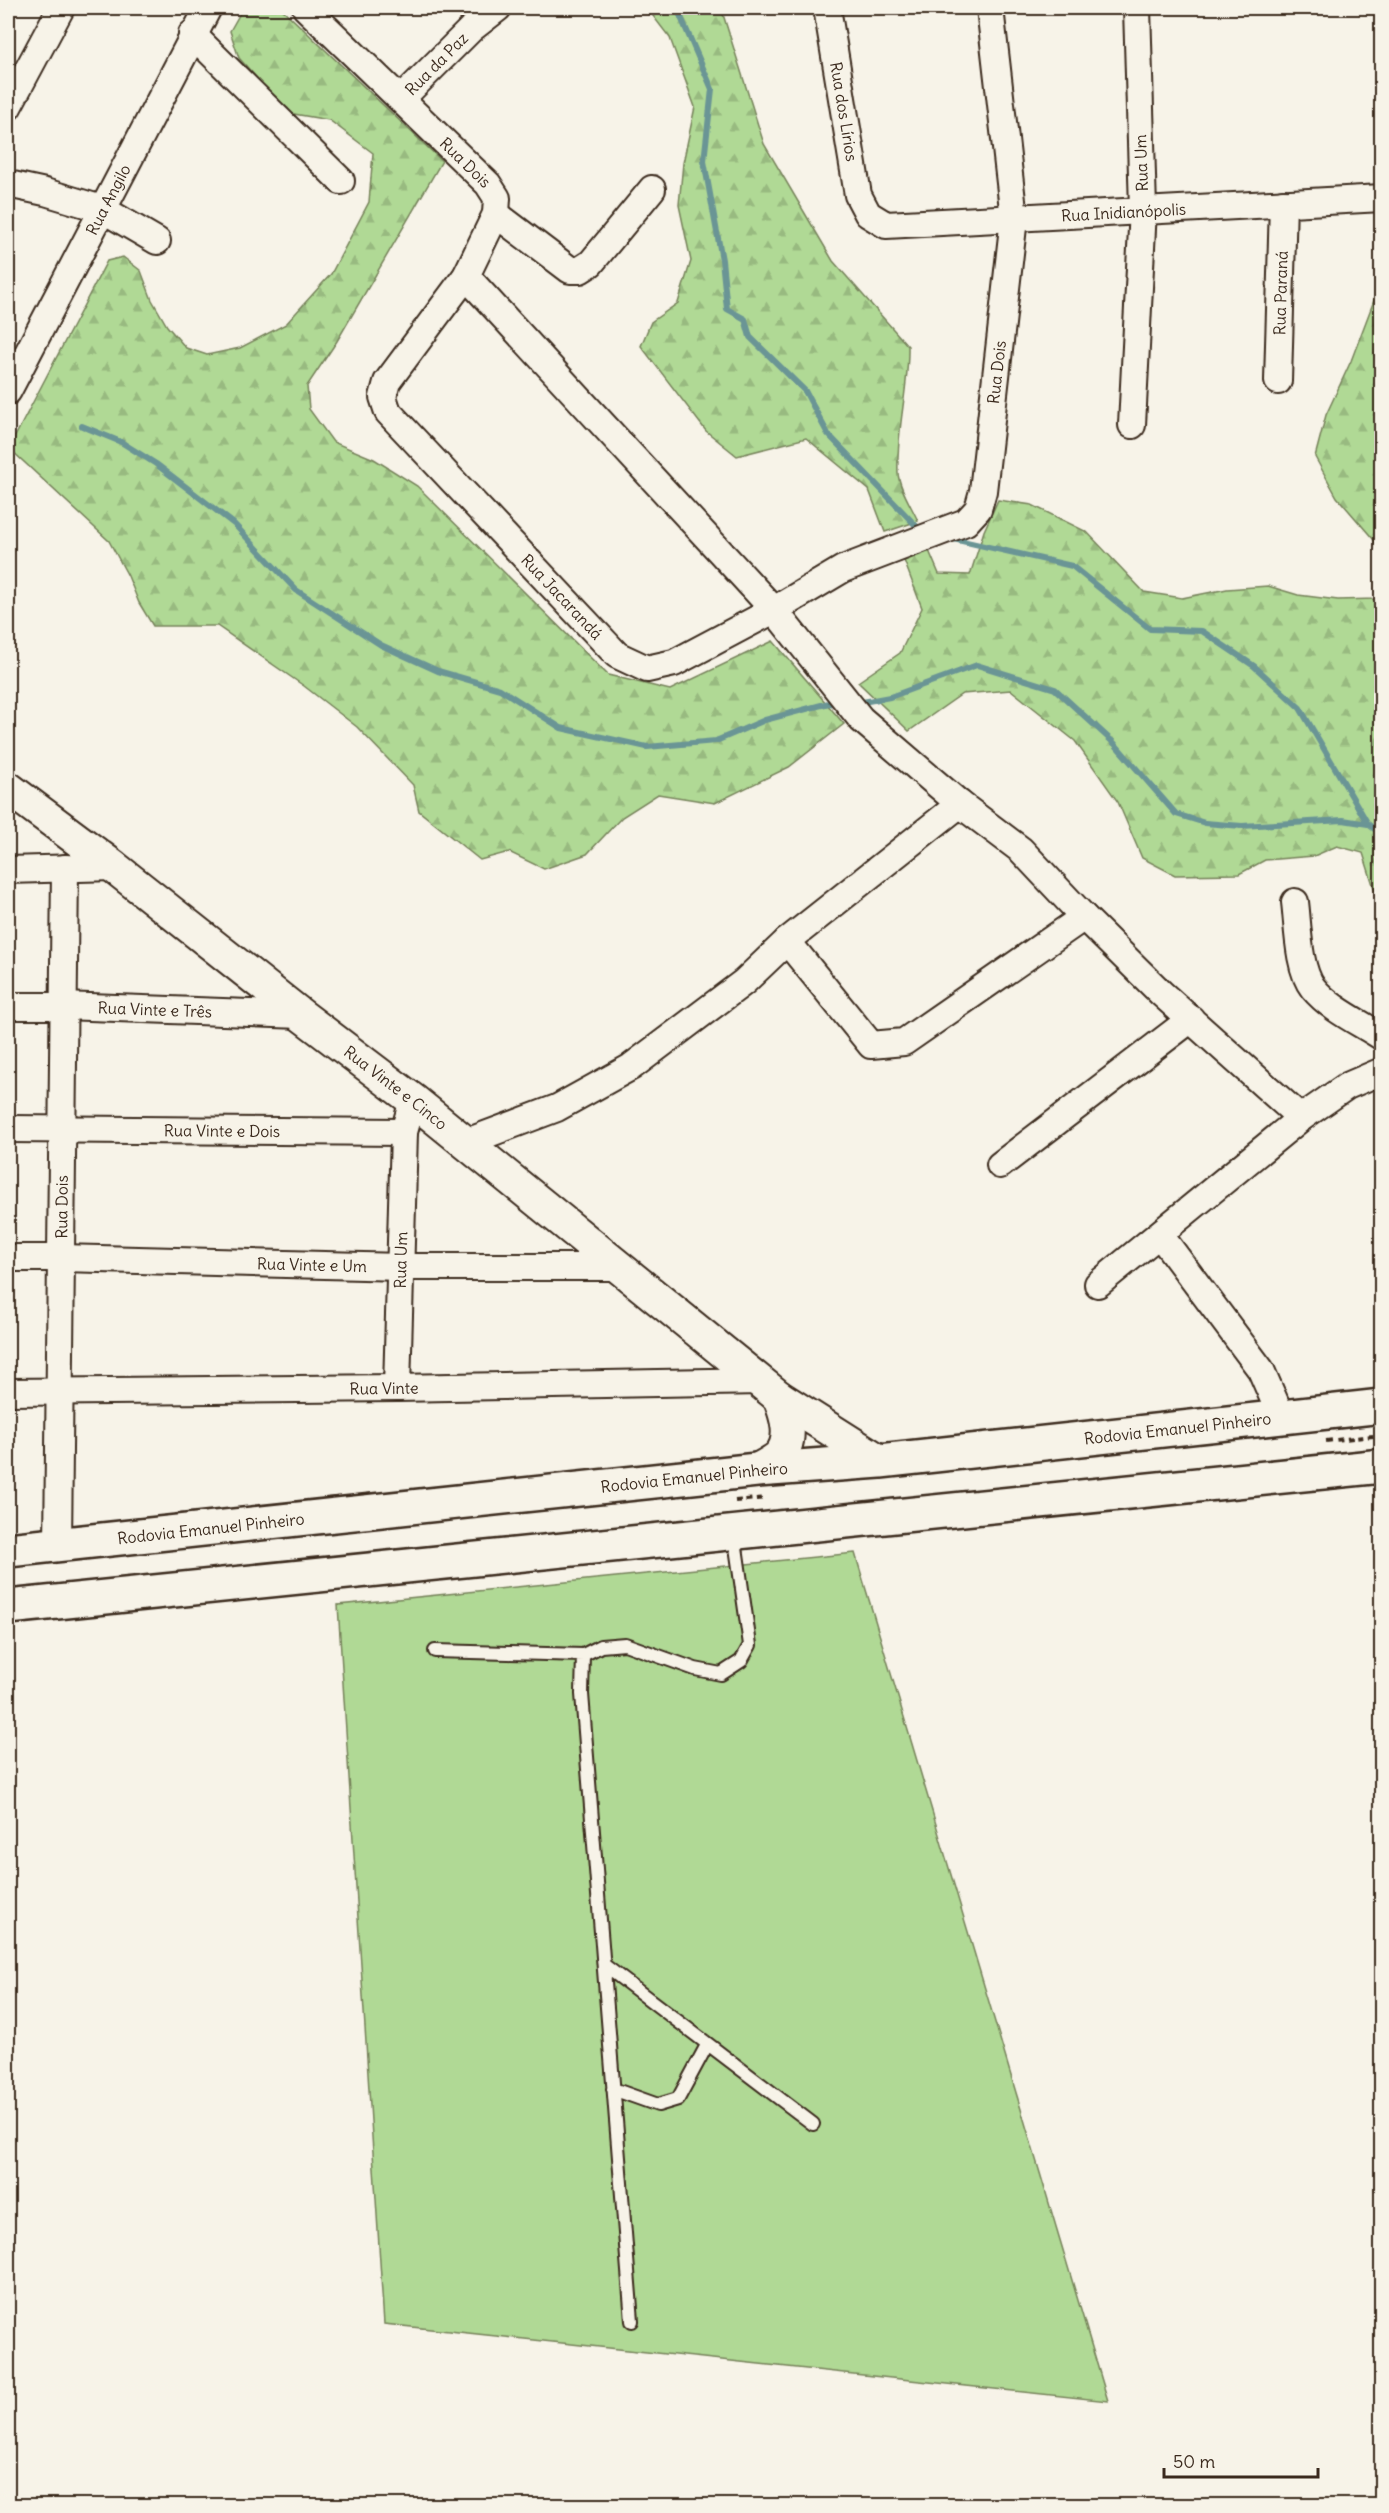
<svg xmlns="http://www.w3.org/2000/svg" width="1389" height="2513" font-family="Delius,sans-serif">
	<defs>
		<pattern id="forest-firs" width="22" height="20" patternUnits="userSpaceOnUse" patternTransform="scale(1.5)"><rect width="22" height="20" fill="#b0d995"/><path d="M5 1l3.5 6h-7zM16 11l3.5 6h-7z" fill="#98ba80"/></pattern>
	</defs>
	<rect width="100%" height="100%" fill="#f7f3e8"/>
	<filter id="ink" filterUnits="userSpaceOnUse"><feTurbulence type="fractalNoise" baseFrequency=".0167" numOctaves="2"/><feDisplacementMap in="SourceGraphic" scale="12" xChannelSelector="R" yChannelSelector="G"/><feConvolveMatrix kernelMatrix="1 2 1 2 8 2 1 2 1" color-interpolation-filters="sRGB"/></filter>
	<g filter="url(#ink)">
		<!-- forest -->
		<path fill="url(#forest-firs)" stroke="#76825a" stroke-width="1.5" d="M243,8H281L442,161L337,341L307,386L309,409L333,442L374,459L417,486L608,675L670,690L773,641L844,724L789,767L715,803L658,794L622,817L587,854L544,869L509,852L480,860L419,811L413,785L357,727L304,686L217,626H153L139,603L128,576L109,541L9,448L107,261L123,257L141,271L152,300L167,326L186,348L207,355L240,348L286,324L331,274L369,202L373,153L329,120L288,113L239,58L230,31Z
			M647,8H721L764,144L833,261L908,346C909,388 896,430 898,473C899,488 912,507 918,521L885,532L869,490L806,438L737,456L706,431L641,346L651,322L678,303L691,261L679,205L683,163L695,107L670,38Z
			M1381,282L1382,557H1381L1374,540L1337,497L1315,457L1326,415L1351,361Z
			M998,500L1032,505L1087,532L1144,592L1182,598L1227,589L1268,586L1298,595L1338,600L1375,599L1381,590V910L1363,853L1337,846L1314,856L1265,860L1239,874L1175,875L1142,858L1118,802L1075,741L1011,690L962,694L909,731L858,682L900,653L922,608L902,555L927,546L939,574L970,575L984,531Z"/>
		<!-- garden -->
		<path fill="#b0d995" stroke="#76825a" stroke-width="1.5" d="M855,1553L1108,2401L384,2324L338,1605Z"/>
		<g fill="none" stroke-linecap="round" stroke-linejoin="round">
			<!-- stream -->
			<path stroke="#6b9595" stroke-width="6" d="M677,8L712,89L704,161L722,260L727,309L745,319L750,337L805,391L828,434L922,532
				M82,426L121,442L156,464L234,524L296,590L381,645L438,671L500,689L561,728L647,747L716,741L765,720L829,703L838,704
				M949,538L1072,566L1150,629L1202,631L1254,666L1300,708L1368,824L1382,835
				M857,703L890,697L977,665L1055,689L1114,743L1176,814L1205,823L1242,826L1343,820L1368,824"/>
			<!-- service casing -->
			<g stroke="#3b2a1e" stroke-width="16">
				<path id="service" d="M435,1651L583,1655
					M604,1965L813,2124
					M613,2089L658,2105L678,2099L707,2045
					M632,2321L582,1694L583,1655L601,1646L625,1644L695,1669L721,1674L741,1661L750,1645L734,1533"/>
			</g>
			<!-- minor casing -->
			<g stroke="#3b2a1e" stroke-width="30">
				<g id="minor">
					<path id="s1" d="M306,8L488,184L497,198L496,214L466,276L387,382L383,397L388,412L617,655L647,669L674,663L774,610L843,569L966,522L978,509L983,491L1014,218L990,8"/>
					<path id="s2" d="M827,8L858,195L868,214L886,225L1382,198"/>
					<path d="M192,34L341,181"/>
					<path id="s3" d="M401,99L471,29L498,8"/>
					<path d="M8,107L61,8"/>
					<path d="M8,184L45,192L102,209L157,241"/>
					<path d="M496,214L570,270H580L591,263L652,189"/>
					<path d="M466,276L774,610L861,719L960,804L1021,850L1084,917L1161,993L1301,1118"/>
					<path id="s4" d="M1278,381L1283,203"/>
					<path id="s5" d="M8,391L208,8"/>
					<path d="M1132,425L1143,209L1137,8"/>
					<path d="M8,870L114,867"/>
					<path d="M1295,902C1298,925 1298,969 1313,988C1330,1009 1359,1022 1382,1037"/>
					<path d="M787,941L871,1045L904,1042L1084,917"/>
					<path id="s6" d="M8,1006H63L301,1015"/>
					<path id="s7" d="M8,1129L404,1132L413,1100"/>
					<path d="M464,1143L557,1108L631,1067L744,982L787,941L960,804"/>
					<path d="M1000,1165L1191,1019"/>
					<path d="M1160,1235L1261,1370L1281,1416"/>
					<path id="s8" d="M8,1258H61L402,1267H616"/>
					<path d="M1098,1284L1301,1118L1347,1086L1382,1071"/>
					<path id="s9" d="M397,1388L404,1132"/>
					<path id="s10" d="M8,1392L397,1388L762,1381"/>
					<path id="s11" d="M58,1546L65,868"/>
				</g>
			</g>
			<!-- tertiary casing -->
			<g stroke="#3b2a1e" stroke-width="36">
				<g id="tertiary">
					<path id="s12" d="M8,788L114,867L301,1015L413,1100L779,1397L880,1461"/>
					<path d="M757,1470C764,1466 772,1462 778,1457C795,1441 786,1415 779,1397"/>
				</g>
			</g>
			<!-- secondary casing -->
			<g stroke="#3b2a1e" stroke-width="38">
				<g id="secondary">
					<path id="s13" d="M8,1550L757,1470L880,1461L1382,1406"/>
					<path d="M8,1607L1382,1466"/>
				</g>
			</g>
			<!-- path -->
			<path stroke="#3b2a1e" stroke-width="4" stroke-dasharray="6 4.5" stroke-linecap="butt" d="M1326,1441L1382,1435
				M735,1501L766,1498"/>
			<!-- service -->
			<use href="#service" stroke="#f7f3e8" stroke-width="12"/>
			<!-- minor -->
			<use href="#minor" stroke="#f7f3e8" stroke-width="26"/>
			<!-- tertiary -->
			<use href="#tertiary" stroke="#f7f3e8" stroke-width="32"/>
			<!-- secondary -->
			<use href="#secondary" stroke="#f7f3e8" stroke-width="33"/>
		</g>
	</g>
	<g text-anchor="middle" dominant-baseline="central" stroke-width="5" stroke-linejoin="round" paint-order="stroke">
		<!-- street labels -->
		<g font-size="16" fill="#3b2a1e" stroke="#f7f3e8">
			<text stroke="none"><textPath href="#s3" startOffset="50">Rua da Paz</textPath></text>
			<text stroke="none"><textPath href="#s2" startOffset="105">Rua dos Lírios</textPath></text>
			<text stroke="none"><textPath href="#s1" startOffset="222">Rua Dois</textPath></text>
			<text transform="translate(1141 163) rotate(-92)">Rua Um</text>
			<text stroke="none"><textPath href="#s5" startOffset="216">Rua Angilo</textPath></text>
			<text stroke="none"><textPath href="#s2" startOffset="470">Rua Inidianópolis</textPath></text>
			<text stroke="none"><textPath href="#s4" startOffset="88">Rua Paraná</textPath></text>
			<text stroke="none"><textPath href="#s1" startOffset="1394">Rua Dois</textPath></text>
			<text stroke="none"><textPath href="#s1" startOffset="772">Rua Jacarandá</textPath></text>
			<text stroke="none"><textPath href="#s6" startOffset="147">Rua Vinte e Três</textPath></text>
			<text stroke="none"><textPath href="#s12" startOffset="490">Rua Vinte e Cinco</textPath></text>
			<text stroke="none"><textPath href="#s7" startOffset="214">Rua Vinte e Dois</textPath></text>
			<text stroke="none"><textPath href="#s11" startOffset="339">Rua Dois</textPath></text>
			<text stroke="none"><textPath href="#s9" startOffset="128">Rua Um</textPath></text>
			<text stroke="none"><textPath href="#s8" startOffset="304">Rua Vinte e Um</textPath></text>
			<text stroke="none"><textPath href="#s10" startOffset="376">Rua Vinte</textPath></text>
			<text stroke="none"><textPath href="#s13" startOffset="1176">Rodovia Emanuel Pinheiro</textPath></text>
			<text stroke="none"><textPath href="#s13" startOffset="690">Rodovia Emanuel Pinheiro</textPath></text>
			<text stroke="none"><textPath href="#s13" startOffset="204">Rodovia Emanuel Pinheiro</textPath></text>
		</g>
	</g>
	<!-- margin -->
	<rect width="1389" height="2513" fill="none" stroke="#f7f3e8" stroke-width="30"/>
	<rect x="15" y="15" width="1359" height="2483" fill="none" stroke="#3b2a1e" stroke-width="2" filter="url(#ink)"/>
	<!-- scale -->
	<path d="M1164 2468v9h154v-9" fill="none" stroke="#3b2a1e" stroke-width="3"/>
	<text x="1173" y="2468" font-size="18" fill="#3b2a1e" stroke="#f7f3e8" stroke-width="4.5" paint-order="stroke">50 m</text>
</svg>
